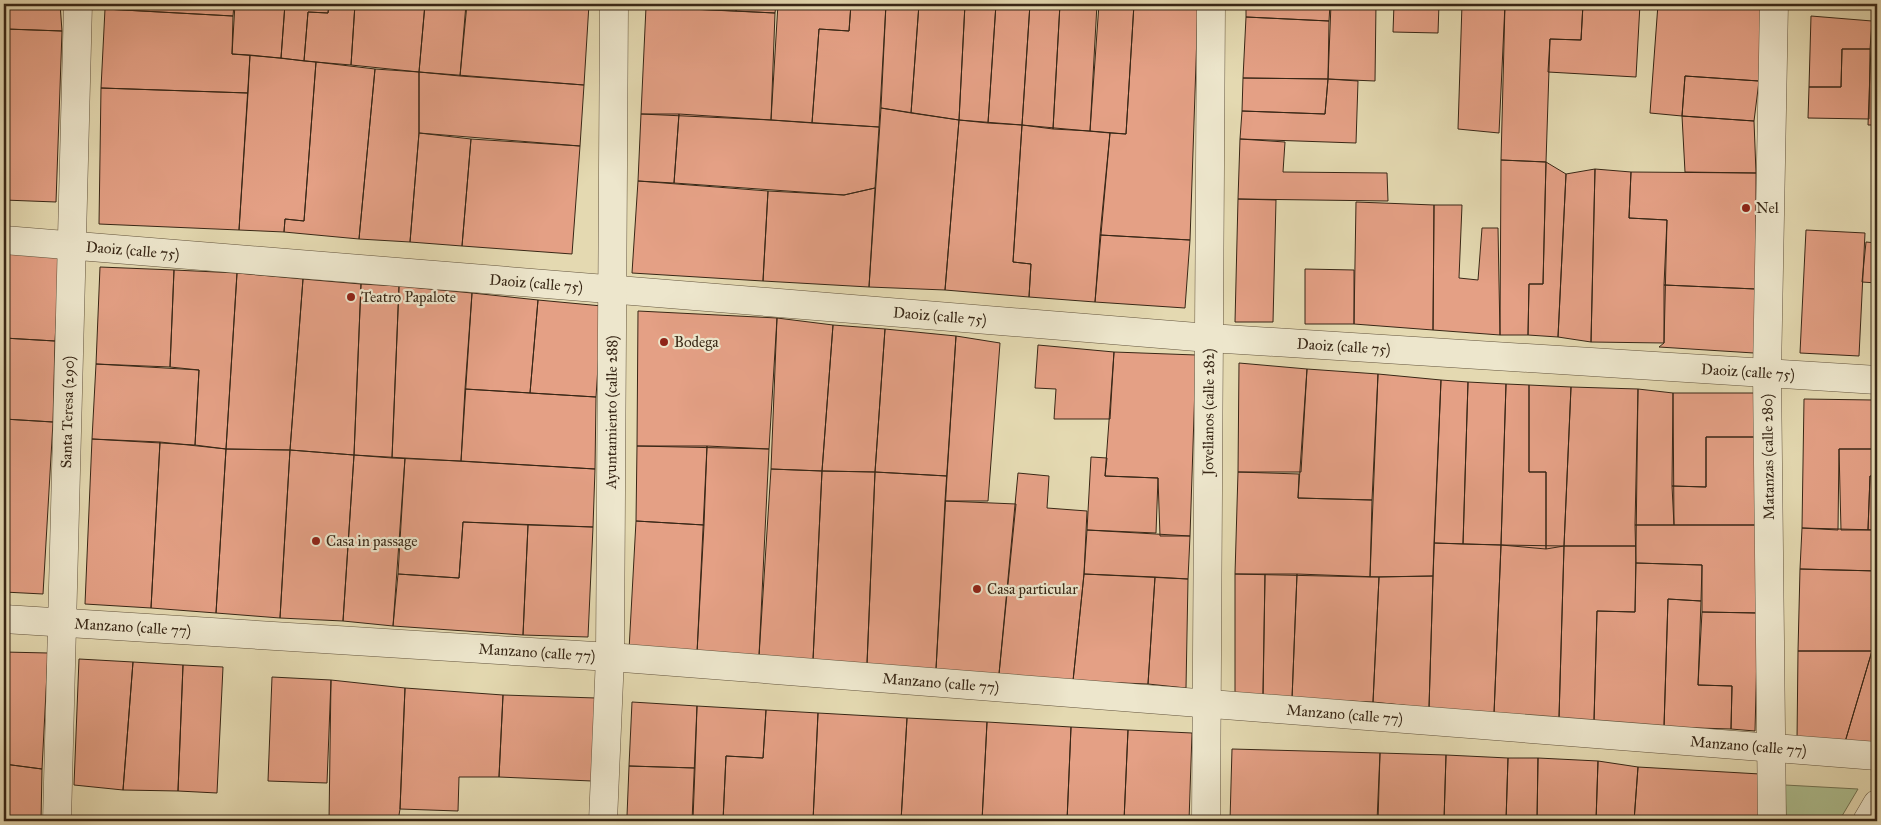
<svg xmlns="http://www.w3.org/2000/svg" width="1881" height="825" font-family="'IM FELL Great Primer',serif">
	<rect width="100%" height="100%" fill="#e4d9b1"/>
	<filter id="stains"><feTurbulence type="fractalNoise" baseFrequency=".004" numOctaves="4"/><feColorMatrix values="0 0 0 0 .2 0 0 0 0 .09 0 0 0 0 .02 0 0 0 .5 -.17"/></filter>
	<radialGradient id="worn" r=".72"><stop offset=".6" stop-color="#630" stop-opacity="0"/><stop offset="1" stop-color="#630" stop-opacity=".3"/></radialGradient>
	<!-- green -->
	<path fill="#aec091" stroke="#737454" d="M1785,785L1858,789L1839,821H1786Z"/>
	<!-- building -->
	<path fill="#e4a085" stroke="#382716" d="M4,4H60L62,31L4,29Z
		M106,4H234L233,16L105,9Z
		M235,4H285L281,58L232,54Z
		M285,4H329L328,13L308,12L304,61L281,58Z
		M329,4H355L351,65L304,61L308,12L328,13Z
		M355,4H425L419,72L351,65Z
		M425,4H466L460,76L419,72Z
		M467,4H589L584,85L460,76Z
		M646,4H737L736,11L646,7Z
		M737,4H776L775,13L736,11Z
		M778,4H851L849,31L819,29L812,123L771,120Z
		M851,4H886L879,127L812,123L819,29L849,31Z
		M886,4H919L911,113L881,108Z
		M919,4H965L959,120L911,113Z
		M965,4H996L988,123L959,120Z
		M996,4H1030L1022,125L988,123Z
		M1030,4H1060L1053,129L1022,125Z
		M1060,4H1097L1090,131L1053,129Z
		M1099,4H1134L1126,134L1090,131Z
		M1134,4H1198L1190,240L1100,235L1110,133L1126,134Z
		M1246,4H1330L1329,21L1246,17Z
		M1331,4H1376L1375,81L1328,79Z
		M1394,4H1439L1438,33L1393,32Z
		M1462,4H1505L1499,133L1458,129Z
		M1505,4H1583L1581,40L1550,39L1546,162L1501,160Z
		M1583,4H1640L1636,77L1548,72L1550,39L1581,40Z
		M1658,4H1761L1759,81L1685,76L1682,116L1650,113Z
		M646,7L775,13L771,120L641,114Z
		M105,9L233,16L232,54L250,55L248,93L101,88Z
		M1811,16L1872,21L1870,49H1842L1841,87H1809Z
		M1246,17L1329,21L1328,79L1243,78Z
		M1872,21H1877V125H1868Z
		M4,29H8L4,142Z
		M8,29L62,31L56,202L4,200Z
		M1842,49H1870L1869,119L1808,118L1809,87H1841Z
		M250,55L316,62L304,221L285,219L284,232L239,230Z
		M316,62L375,69L359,239L284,232L285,219L304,221Z
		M375,69L419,72V133L410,242L359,239Z
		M419,72L584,85L580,146L419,133Z
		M1685,76L1759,81L1754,121L1682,116Z
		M1243,78L1328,79L1325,114L1242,111Z
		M1328,79L1358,81L1356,143L1240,139L1242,111L1325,114Z
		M101,88L248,93L239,230L99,224Z
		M881,108L959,120L945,290L869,287Z
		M641,114H679L674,183L638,181Z
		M679,114L879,127L875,188L844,195L674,183Z
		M1682,116L1754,121L1756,173L1685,172Z
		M959,120L1022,125L1013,262L1031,264L1029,297L945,290Z
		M1022,125L1110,133L1095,302L1029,297L1031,264L1013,262Z
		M419,133L471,139L462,246L410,242Z
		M471,139L580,146L572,254L462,246Z
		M1240,139L1285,142L1283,172L1387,173L1388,201L1238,199Z
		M1501,160L1546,162L1543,284H1529L1528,335H1500Z
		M1546,162L1566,174L1558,337L1528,335L1529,284H1543Z
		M1595,169L1591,342L1558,337L1566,174Z
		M1595,169L1631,172L1629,218L1667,220L1664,343L1591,342Z
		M1631,172L1756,173V289L1664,285L1667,220L1629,218Z
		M638,181L768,191L763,281L632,273Z
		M875,188L869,287L763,281L768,191L844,195Z
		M1238,199L1276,200L1273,322H1235Z
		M1356,202L1434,205L1433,330L1354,324Z
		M1434,205H1462L1459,278L1478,280L1482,228H1498L1500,335L1433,330Z
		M1806,230L1865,233L1859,356L1800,353Z
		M1100,235L1190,240L1185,308L1095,302Z
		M1866,242L1877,243V283L1862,282Z
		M4,253L60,256L55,341L4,338Z
		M100,267L174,270L170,367L96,364Z
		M1305,269L1354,270V324H1305Z
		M174,270L237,273L226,449L195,445L199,370L170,367Z
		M237,273L303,279L290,450L226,449Z
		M303,279L361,284L354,455L290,450Z
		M361,284L399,286L392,458L354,455Z
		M1664,285L1756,289L1754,353L1659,347L1664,343Z
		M399,286L472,293L461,461L392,458Z
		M472,293L538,300L530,393L465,389Z
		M538,300L602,306L596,397L530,393Z
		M638,311L777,318L769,449L637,446Z
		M777,318L833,325L822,471L771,469Z
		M833,325L885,329L875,472L822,471Z
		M885,329L956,336L947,476L875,472Z
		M956,336L1000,343L988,501H945Z
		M4,338L55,341L53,422L4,419Z
		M1038,345L1114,352L1110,419H1054L1056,389L1035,388Z
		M1114,352L1196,355L1190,536H1160L1158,478L1105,476Z
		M1239,363L1307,369L1301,472H1238Z
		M96,364L199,370L195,445L92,439Z
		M1307,369L1378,374L1372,500L1298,498Z
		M1378,374L1441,380L1433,576L1370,577Z
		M1441,380L1468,382L1463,544L1434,543Z
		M1468,382L1506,384L1501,545L1463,544Z
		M1506,384L1529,385V472H1546V549L1501,545Z
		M1529,385L1571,387L1564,546L1546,549V472H1529Z
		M1571,387L1638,389L1636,546H1564Z
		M465,389L596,397L595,469L461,461Z
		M1638,389L1673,393L1674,525H1635Z
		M1673,393H1759V437H1706V487L1672,486Z
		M1804,399L1873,400L1872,449H1839L1838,530L1802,528Z
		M1873,400H1877V476H1870L1868,530H1841L1839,449H1872Z
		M4,419L53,422L43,594L4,592Z
		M1706,437H1759L1758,525H1674L1672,486L1706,487Z
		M92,439L160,442L151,608L85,604Z
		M160,442L226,449L216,613L151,608Z
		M637,446H707L704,525L636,521Z
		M707,446L769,449L759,656L697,653Z
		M226,449L290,450L280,618L216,613Z
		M290,450L354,455L343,621L280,618Z
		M354,455L405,458L393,626L343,621Z
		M1091,457L1107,458L1105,476L1158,478L1156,533L1087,530Z
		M405,458L595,469L593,527L463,522L459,578L398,574Z
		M771,469L822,471L813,660L759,656Z
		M822,471L875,472L867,664L813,660Z
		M875,472L947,476L936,669L867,664Z
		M1238,472L1299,474L1298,498L1372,500L1370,577L1235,574Z
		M1018,473L1049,476L1047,508L1087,511L1084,574L1073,681L999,674Z
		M1870,476H1877V530H1868Z
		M945,501L1016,504L999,674L936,669Z
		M636,521L704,525L697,653L629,650Z
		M463,522L528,525L523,635L393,626L398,574L459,578Z
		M528,525L593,527L588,637L523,635Z
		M1635,525H1758V613L1702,612V565L1636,563Z
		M1802,528L1877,530V571L1800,569Z
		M1087,530L1190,536L1188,579L1084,574Z
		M1434,543L1501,545L1494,714L1429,708Z
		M1501,545L1564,546L1559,718L1494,714Z
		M1564,546H1636L1635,612L1597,611L1594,721L1559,718Z
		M1636,563L1702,565L1701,601L1668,599L1664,727L1594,721L1597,611L1635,612Z
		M1800,569L1877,571V635L1872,651H1798Z
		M1084,574L1155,577L1148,684L1073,681Z
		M1235,574H1265L1263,695L1235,693Z
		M1265,574H1297L1292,699L1263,695Z
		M1297,574L1379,577L1373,702L1292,699Z
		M1433,576L1429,708L1373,702L1379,577Z
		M1155,577L1188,579L1186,688L1148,684Z
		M1668,599L1701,601L1698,685L1732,686L1731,729L1664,727Z
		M1702,612L1758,613L1755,731L1731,729L1732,686L1698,685Z
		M1798,651H1872L1845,742L1797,740Z
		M1872,651L1877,654V743L1845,742Z
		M4,652L48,653L42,769L4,764Z
		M79,659L133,662L123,790L74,785Z
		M133,662L183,665L178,791L123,790Z
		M183,665L223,667L217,793L178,791Z
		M272,677L331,680L327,783L268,781Z
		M331,680L405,688L400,809L398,821H329Z
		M405,688L503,695L499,777H459L458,811L400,809Z
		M503,695L596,698L592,781L499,777Z
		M632,702L697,706L695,768L629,766Z
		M697,706L766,710L763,758L726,756L723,821H692Z
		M766,710L818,713L813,821H723L726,756L763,758Z
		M818,713L907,718L901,821H813Z
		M907,718L987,722L982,821H901Z
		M987,722L1071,727L1067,821H982Z
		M1071,727L1128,730L1124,821H1067Z
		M1128,730L1192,733L1189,821H1124Z
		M1232,749L1380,753L1378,821H1230Z
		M1380,753L1446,755L1444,821H1377Z
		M1446,755L1508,758L1506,821H1444Z
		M1508,758H1538L1537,821H1506Z
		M1538,758L1598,761L1596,821H1537Z
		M1598,761L1638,767L1634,821H1596Z
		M4,764L42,769L41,821H4Z
		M629,766L695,768L693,819L627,816Z
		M1638,767L1760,774L1759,821H1634Z
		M627,816L693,819L692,821H627Z"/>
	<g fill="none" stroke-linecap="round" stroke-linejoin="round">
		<!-- minor casing -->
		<g stroke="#63543d" stroke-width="29">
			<g id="minor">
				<path id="s1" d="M4,240L1209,338L1877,380"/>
				<path id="s2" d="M4,619L610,657L1877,756"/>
				<path id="s3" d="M57,821L78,4"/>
				<path id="s4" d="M603,821L610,657L614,4"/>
				<path id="s5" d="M1206,821L1211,4"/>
				<path d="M1772,821L1767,373L1774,4"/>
				<path d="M1867,821L1877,804"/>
			</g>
		</g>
		<!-- minor -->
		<use href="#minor" stroke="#ede6cc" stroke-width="28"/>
	</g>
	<!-- markers -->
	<g fill="#8f2418" stroke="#ede6cc" stroke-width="2">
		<circle cx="1746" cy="208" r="5"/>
		<circle cx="351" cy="297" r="5"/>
		<circle cx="664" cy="342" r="5"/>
		<circle cx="316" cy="541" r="5"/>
		<circle cx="977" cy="589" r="5"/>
	</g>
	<g text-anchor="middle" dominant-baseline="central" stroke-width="4.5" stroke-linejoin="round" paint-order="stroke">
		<!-- poi labels -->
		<g font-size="15" fill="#382716" stroke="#ede6cc" text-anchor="start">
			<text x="1756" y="208">Nel</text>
			<text x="361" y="297">Teatro Papalote</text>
			<text x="674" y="342">Bodega</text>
			<text x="326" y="541">Casa in passage</text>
			<text x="987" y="589">Casa particular</text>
		</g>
		<!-- street labels -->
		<g font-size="15" fill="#382716" stroke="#ede6cc">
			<text stroke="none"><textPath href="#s1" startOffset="129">Daoiz (calle 75)</textPath></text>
			<text stroke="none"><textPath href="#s1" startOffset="534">Daoiz (calle 75)</textPath></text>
			<text stroke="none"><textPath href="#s1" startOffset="939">Daoiz (calle 75)</textPath></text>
			<text stroke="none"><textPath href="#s1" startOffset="1344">Daoiz (calle 75)</textPath></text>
			<text stroke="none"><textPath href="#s1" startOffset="1749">Daoiz (calle 75)</textPath></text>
			<text stroke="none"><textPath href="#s3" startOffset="409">Santa Teresa (290)</textPath></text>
			<text stroke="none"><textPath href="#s5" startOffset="409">Jovellanos (calle 282)</textPath></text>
			<text stroke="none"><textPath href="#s4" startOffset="409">Ayuntamiento (calle 288)</textPath></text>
			<text transform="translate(1768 457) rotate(-91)">Matanzas (calle 280)</text>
			<text stroke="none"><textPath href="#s2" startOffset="129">Manzano (calle 77)</textPath></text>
			<text stroke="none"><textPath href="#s2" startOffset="534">Manzano (calle 77)</textPath></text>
			<text stroke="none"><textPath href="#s2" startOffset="939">Manzano (calle 77)</textPath></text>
			<text stroke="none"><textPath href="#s2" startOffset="1344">Manzano (calle 77)</textPath></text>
			<text stroke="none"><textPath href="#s2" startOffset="1749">Manzano (calle 77)</textPath></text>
		</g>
	</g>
	<!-- margin -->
	<rect width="1881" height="825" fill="none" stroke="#e4d9b1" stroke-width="20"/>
	<rect x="5" y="5" width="1871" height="815" fill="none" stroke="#382716" stroke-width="2.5"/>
	<rect x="10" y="10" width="1861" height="805" fill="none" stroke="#382716"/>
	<rect width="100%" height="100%" filter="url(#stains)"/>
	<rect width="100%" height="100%" fill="url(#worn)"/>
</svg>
